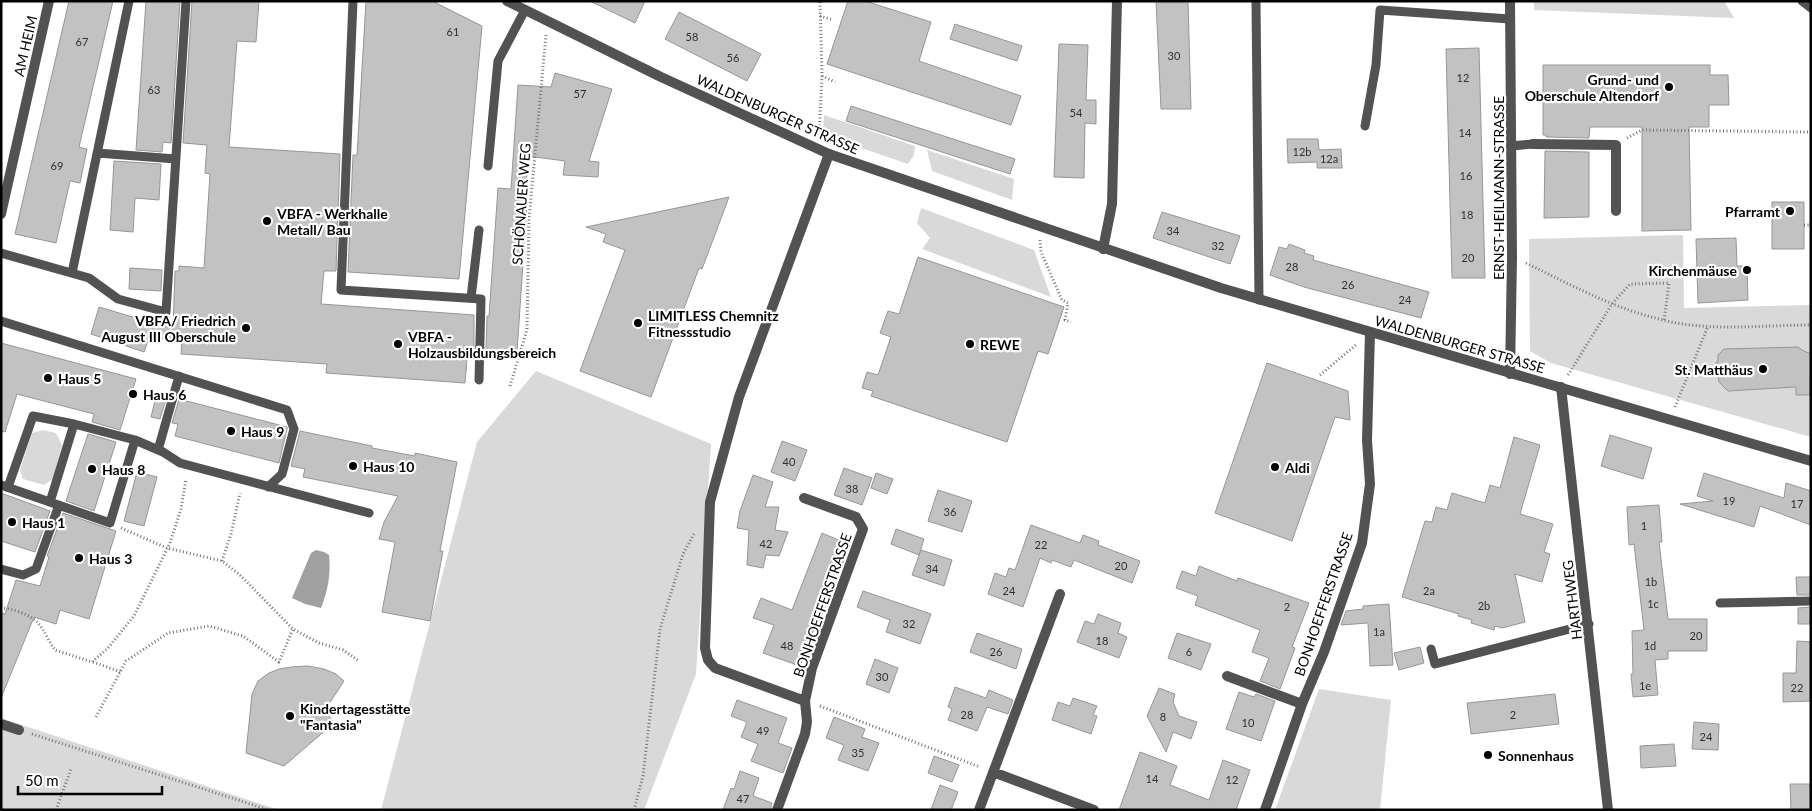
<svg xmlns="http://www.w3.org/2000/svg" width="1812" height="811" font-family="Lato,sans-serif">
	<rect width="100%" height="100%" fill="#fff"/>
	<!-- green -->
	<path fill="#d9d9d9" d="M1534,1H1724L1734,18L1534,10Z
		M824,115L915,146L914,155L908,164L823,135Z
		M927,150L1014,179L1012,200L932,171Z
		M921,208L1034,250L1051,297L922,249L930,238L917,223Z
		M1683,235L1684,308L1811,305V437L1551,363L1530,351L1529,239Z
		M536,371L711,444L696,674L644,810H381L477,442Z
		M43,430L56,433L62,445L53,479L44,485L23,479L20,470L32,433Z
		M1319,689L1391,700L1380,810H1275Z
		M1,718L279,810H1Z"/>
	<!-- water -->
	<path fill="#a0a0a0" d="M316,550L324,552L329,555C331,574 328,590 321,608L305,604L292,598L311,553Z"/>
	<!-- building -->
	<path fill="#c2c2c2" stroke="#969696" d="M69,1H113L79,147L87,149L80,183L70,181L56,243L15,234Z
		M146,1H180L171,143L163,142L162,152L136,150Z
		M192,1H259L256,42L237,41L229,147L340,154L336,271H324L321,304L474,315V349L468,348L465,383L326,373L327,364L181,354L182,340L149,338L144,352L91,334L99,307L173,329L175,271H179V266L204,268L210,174L205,173L207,145L183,143Z
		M366,1H432L482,26L459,279L348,272L353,155H357Z
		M590,1H645L635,23Z
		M848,1H865L931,22L919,61L1021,96L1011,125L827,64Z
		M1156,1H1188L1191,109H1161Z
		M679,12L761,54L747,81L665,39Z
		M955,24L1022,46L1017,61L950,39Z
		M1059,44L1088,45L1086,100H1096V124L1085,123L1084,178L1054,177Z
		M1479,48L1485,278H1452L1446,49Z
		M1543,65H1710V75H1728L1729,105H1709V127H1689L1691,230L1642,231V127H1590L1589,138L1546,137V135H1543Z
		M555,73L612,89L589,161L599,162L598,177L563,175L565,161L528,156L526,190H528L517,352L486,350L487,316H489L498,188L511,189L518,85L551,87Z
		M851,106L1015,159L1010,174L846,121Z
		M1287,139H1318L1319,150L1341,149L1342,168H1317V162L1288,163Z
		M1545,151L1589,152V217L1544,218Z
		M114,161L161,164L159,200L135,198L133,232L110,230Z
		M729,197L702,269L699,268L651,397L580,371L625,250L603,242L606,234L586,227Z
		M1772,202H1804V249H1772Z
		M1162,212L1240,236L1230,264L1153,238Z
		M1736,238L1737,266H1747L1748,300L1698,303L1696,239Z
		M1289,244L1305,250L1304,253L1314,256L1313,260L1429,292L1421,318L1304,287L1270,275L1279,247L1287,249Z
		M918,257L1064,307L1048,354L1038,351L1007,442L871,396L873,391L862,388L867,372L878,375L891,337L880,333L888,311L899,314Z
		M130,268L162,270L161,291L129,289Z
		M1,343L136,379L120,430L92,422L94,414L17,394L5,432L1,431Z
		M1798,347L1802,350L1811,354L1810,395H1796V387L1728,391L1719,382L1716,365V362H1718V355L1724,349Z
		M1267,363L1348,391L1350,420L1335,417L1292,541L1215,513Z
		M157,393L167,396L160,419L151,417Z
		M179,399L287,427V429L279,463L175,436L178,424L172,423Z
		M300,431L372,446V448L415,456V453L457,462L440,551H443L430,621L382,612L395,542L379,539L384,522L398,496L303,477L305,469L291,466Z
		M88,434L116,442L94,511L66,501Z
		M1610,435L1652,448L1643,479L1601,466Z
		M1514,437L1540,445L1520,514L1553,524L1544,552L1550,554L1542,582L1515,574L1525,622L1502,628L1495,626L1494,630L1471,623L1472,620L1458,616L1459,614L1402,597L1425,521L1432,522L1436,507L1447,510L1452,493L1485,503L1490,485L1500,488Z
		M782,441L807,450L795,481L771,472Z
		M844,468L872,478L862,505L834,495Z
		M137,472L157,477L144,526L124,521Z
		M876,473L893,479L887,494L871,488Z
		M1704,473L1784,498L1786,483L1811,491V525L1760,506L1754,527L1680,504L1713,501L1697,496Z
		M753,475L773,482L765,507H779L775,530L788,532L779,556L766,555L763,568L747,565L749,530L737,528L740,511Z
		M938,490L972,501L962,532L928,521Z
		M1,493L50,511L35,552L1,541Z
		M1659,505L1662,542H1659L1668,619H1707V651H1668V659L1655,660L1658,695L1633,697L1631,674H1633L1632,631L1644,630L1634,544L1629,545L1627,507Z
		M63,513L116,531L89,619L60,610L56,624L34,617L1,698V613L5,614L16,580L40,586L49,557L47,556Z
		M1031,525L1080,543L1083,535L1099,541L1098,545L1140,561L1132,583L1074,560L1071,567L1052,560L1051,563L1040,558L1023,607L988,594L995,573L1006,577L1009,568L1015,570Z
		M896,529L924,539L919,555L891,544Z
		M822,533L850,545L820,619L818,618L800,666L763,653L774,625L753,618L761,598L792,610Z
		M921,550L952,560L944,586L912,575Z
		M1199,566L1237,581L1238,578L1309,603L1292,647L1295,648L1280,689L1260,681L1269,658L1252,652L1260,630L1195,605L1198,596L1176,588L1182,571L1196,576Z
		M1796,577H1811V595H1797Z
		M863,591L931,614L920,644L886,632L890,620L857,607Z
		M1389,604L1393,665L1370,666L1368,623L1341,625L1346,611L1363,609V606Z
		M1811,607V624H1798V608Z
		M1098,614L1121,623L1118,633L1127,637L1119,658L1077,642L1085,621L1094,624Z
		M977,633L1022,649L1016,669L970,652Z
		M1177,633L1211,644L1201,670L1168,658Z
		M1797,641L1811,642V701L1783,702V673H1796Z
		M1420,647L1424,663L1399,670L1394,653Z
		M875,659L898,668L889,693L866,684Z
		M308,666L324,669L336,674L344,681L325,710L334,723L284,766L246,753L252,694L258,681L269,673L279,669L291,667Z
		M955,687L986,698L989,690L1013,700L1008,714L987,707L977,731L948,720L952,709L948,707Z
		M1159,688L1175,694L1173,702L1179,716L1197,722L1191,739L1173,732L1166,752L1147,716Z
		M1239,692L1254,697L1256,694L1275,701L1261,741L1226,729Z
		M1555,694L1559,724L1471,734L1467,703Z
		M1073,698L1097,706L1093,715L1097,716L1091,734L1052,720L1058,702L1070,706Z
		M737,700L787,718L778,743L792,748L783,773L751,761L758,744L741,737L747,722L731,716Z
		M834,717L865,729L862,737L879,743L868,771L838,760L844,745L826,738Z
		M1694,722L1719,724L1718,750L1692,749Z
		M1674,744L1676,766L1641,768L1640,746Z
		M1140,752L1177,766L1170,785L1209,800L1223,760L1250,770L1236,810H1119Z
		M934,756L959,765L952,782L928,773Z
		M740,771L759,778L753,796L772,803L770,810H723L731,788L734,789Z
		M1790,784H1811V810H1791Z
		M940,785L958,792L951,810H931Z"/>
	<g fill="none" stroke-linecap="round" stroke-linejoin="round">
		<!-- path -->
		<path stroke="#747474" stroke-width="3" stroke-dasharray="1 2.5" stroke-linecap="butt" d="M820,16L833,20
			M822,76L835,82
			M819,136L822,76L820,1
			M1627,138L1642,130L1811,132
			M1804,225H1811
			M1040,240L1041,252L1062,300L1068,303L1065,320L1071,322
			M1526,263C1571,285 1615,309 1663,320C1710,332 1762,325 1811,325
			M1320,375L1356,345
			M1568,375L1612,304L1630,284L1669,283L1664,321
			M510,386L527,330L529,219L546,35
			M1675,407L1708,326
			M121,528L167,548L222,561L240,575L293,629L319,643L343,650L359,661
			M222,561L231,534L240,493
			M1,608C12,608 31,615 38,623C45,631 49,642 55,650L92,662L108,648L134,616L170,543L181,509L186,479
			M93,662L121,672
			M820,706L980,767
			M96,717L126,661L168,633L209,626L243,636L279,662L293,629
			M32,734L269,810
			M56,810L71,769
			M634,810L643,776L660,629L683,554L694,534"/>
		<!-- service -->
		<path stroke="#525252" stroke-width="9" d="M353,1L341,290L481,299L479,380
			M1256,1L1259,300
			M1802,1L1811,8
			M1365,126L1376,65L1380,10L1510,19
			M1511,146L1533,144
			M97,153L176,159
			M488,166L498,61L525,10
			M1,253L89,278L118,299L166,312L186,1
			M72,273L129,1
			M471,298L479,230
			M1,321L287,410L294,429L282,474L268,487
			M135,440L163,452L180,463L369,513
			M158,450L179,376
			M1,485L110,523L135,440L74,424L50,502
			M8,487L33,416L74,424
			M1,569L23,575L36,569L59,505
			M1720,603L1811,601
			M1431,649L1435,664L1589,624"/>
		<!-- pedestrian -->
		<path stroke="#525252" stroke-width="10" d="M1533,144L1616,145V211"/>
		<!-- minor -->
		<path stroke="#525252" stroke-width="10" d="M1510,1L1512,257L1510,374
			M1,214L49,1
			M1103,249L1112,204L1117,1
			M1561,387L1608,810
			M1227,676L1302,704
			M805,701L715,668L708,660L705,648L710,502L739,397L829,154
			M1,724L19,730
			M993,772L1094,810
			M777,810L805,734L807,722L805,701L812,668L863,529L856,517L804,498
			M979,810L1060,594
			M1265,810L1302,704L1324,652L1362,543L1370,484L1367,440L1370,333"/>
		<!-- tertiary -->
		<path stroke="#525252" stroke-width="10" d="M507,1L661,77L829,154L1221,288L1811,461"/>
	</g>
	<!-- markers -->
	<g fill="#000" stroke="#fff" stroke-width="2">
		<circle cx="1669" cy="87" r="5"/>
		<circle cx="1790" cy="211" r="5"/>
		<circle cx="267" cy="221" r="5"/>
		<circle cx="1747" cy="270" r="5"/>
		<circle cx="638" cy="323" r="5"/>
		<circle cx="246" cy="328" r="5"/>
		<circle cx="398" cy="344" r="5"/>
		<circle cx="970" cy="344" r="5"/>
		<circle cx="1763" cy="369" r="5"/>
		<circle cx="48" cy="378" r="5"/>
		<circle cx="133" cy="394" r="5"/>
		<circle cx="231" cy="431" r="5"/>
		<circle cx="353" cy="466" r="5"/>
		<circle cx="1275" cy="467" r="5"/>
		<circle cx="92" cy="469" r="5"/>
		<circle cx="12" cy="522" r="5"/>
		<circle cx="79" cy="558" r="5"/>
		<circle cx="290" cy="716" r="5"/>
		<circle cx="1488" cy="755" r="5"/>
	</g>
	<g text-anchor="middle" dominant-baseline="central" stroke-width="4.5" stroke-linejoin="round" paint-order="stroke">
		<!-- number labels -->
		<g font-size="11" fill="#303030">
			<text x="453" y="31">61</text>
			<text x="692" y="36">58</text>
			<text x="82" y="41">67</text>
			<text x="1174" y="55">30</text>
			<text x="733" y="57">56</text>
			<text x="1463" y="77">12</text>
			<text x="154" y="89">63</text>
			<text x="580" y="93">57</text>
			<text x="1076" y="112">54</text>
			<text x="1465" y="132">14</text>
			<text x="1302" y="151">12b</text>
			<text x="1329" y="158">12a</text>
			<text x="57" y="165">69</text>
			<text x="1466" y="175">16</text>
			<text x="1467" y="214">18</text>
			<text x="1173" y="230">34</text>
			<text x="1218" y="245">32</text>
			<text x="1468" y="257">20</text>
			<text x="1292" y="266">28</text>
			<text x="1348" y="284">26</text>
			<text x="1405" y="299">24</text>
			<text x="789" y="461">40</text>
			<text x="852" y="488">38</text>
			<text x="1729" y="500">19</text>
			<text x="1797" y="503">17</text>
			<text x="950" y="511">36</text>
			<text x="1644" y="525">1</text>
			<text x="766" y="543">42</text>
			<text x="1041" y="544">22</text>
			<text x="1121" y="565">20</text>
			<text x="932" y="568">34</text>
			<text x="1651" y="581">1b</text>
			<text x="1009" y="590">24</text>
			<text x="1429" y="590">2a</text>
			<text x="1653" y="603">1c</text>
			<text x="1484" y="605">2b</text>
			<text x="1287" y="606">2</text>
			<text x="909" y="623">32</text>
			<text x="1379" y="631">1a</text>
			<text x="1696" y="635">20</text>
			<text x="1102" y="640">18</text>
			<text x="787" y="645">48</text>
			<text x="1650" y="645">1d</text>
			<text x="996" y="651">26</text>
			<text x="1189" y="651">6</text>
			<text x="882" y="676">30</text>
			<text x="1645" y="685">1e</text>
			<text x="1797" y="687">22</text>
			<text x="967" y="714">28</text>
			<text x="1513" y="714">2</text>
			<text x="1163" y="716">8</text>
			<text x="1248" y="722">10</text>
			<text x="763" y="730">49</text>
			<text x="1706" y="736">24</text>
			<text x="858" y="752">35</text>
			<text x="1152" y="778">14</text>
			<text x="1232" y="779">12</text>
			<text x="743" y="798">47</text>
		</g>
		<!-- street labels -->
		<g font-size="14" fill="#000" stroke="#fff">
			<text transform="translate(25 46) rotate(-77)">AM HEIM</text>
			<text transform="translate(778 114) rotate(24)">WALDENBURGER STRASSE</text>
			<text transform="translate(1498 188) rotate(-90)">ERNST-HEILMANN-STRASSE</text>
			<text transform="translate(521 204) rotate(-86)">SCHÖNAUER WEG</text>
			<text transform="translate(1460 344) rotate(16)">WALDENBURGER STRASSE</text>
			<text transform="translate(1572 600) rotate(-97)">HARTHWEG</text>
			<text transform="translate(1323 604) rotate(-71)">BONHOEFFERSTRASSE</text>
			<text transform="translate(822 605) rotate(-71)">BONHOEFFERSTRASSE</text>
		</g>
		<!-- poi labels -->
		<g font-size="14" font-weight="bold" fill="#000" stroke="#fff" text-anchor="start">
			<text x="1659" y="79" text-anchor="end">Grund- und<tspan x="1659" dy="16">Oberschule Altendorf</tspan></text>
			<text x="1780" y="211" text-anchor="end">Pfarramt</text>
			<text x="277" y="213">VBFA - Werkhalle<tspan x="277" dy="16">Metall/ Bau</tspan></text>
			<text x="1737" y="270" text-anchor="end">Kirchenmäuse</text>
			<text x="648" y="315">LIMITLESS Chemnitz<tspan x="648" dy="16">Fitnessstudio</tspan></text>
			<text x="236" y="320" text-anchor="end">VBFA/ Friedrich<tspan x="236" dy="16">August III Oberschule</tspan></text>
			<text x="408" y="336">VBFA -<tspan x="408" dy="16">Holzausbildungsbereich</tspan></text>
			<text x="980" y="344">REWE</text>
			<text x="1753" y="369" text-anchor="end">St. Matthäus</text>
			<text x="58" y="378">Haus 5</text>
			<text x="143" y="394">Haus 6</text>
			<text x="241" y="431">Haus 9</text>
			<text x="363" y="466">Haus 10</text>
			<text x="1285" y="467">Aldi</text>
			<text x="102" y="469">Haus 8</text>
			<text x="22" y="522">Haus 1</text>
			<text x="89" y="558">Haus 3</text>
			<text x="300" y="708">Kindertagesstätte<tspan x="300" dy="16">"Fantasia"</tspan></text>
			<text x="1498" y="755">Sonnenhaus</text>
		</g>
	</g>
	<!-- border -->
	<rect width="1812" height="811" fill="none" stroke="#000000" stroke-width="5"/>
	<!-- scale -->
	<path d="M18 786v8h144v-8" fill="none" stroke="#000000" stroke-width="2.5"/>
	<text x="25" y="786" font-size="15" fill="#000000" stroke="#ffffff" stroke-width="4" paint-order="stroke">50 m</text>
</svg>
